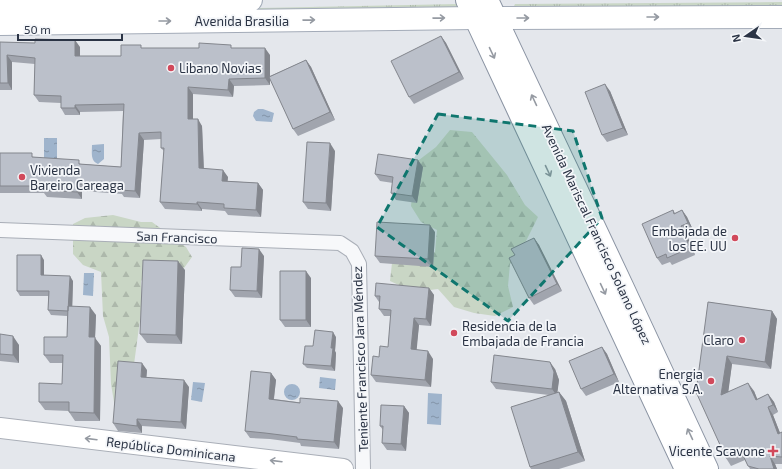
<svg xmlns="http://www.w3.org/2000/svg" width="782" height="469" font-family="'Exo 2',sans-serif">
	<defs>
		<pattern id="grass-tufts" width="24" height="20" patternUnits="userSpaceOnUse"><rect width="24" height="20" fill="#c9d6c5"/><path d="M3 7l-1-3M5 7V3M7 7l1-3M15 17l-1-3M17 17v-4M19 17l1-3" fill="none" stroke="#adb8ab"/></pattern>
		<pattern id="forest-firs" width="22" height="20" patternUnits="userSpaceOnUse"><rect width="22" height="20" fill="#c9d6c5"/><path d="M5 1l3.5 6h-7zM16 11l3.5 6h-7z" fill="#adb8ab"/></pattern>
		<pattern id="water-ripples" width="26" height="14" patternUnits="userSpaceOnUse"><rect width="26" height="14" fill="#9fb4cc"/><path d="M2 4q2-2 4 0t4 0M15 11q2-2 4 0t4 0" fill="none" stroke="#8293a7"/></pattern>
	</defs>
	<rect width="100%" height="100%" fill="#e4e7ec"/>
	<!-- grass -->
	<path fill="url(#grass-tufts)" d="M782,2V9H514V6L515,4Z
		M458,4L460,8L258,11V10L260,8Z"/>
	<!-- forest -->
	<path fill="url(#forest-firs)" d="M450,130L472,132L507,175L525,205L538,217L525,243L510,264L508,286L513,307L495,316L474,313L454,307L438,289L414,292L390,281L393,254L420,265L435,252L437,230L421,222L411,206L415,163L436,147Z
		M113,215L141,222H152L186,247L192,257L184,268L157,264L141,281L142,305L130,394L115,408L111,384L109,337L103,316L101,272L83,265L73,254V224L85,218Z"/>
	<!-- water -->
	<path fill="url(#water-ripples)" d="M258,109H263L274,113L272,122L256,121L253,116L254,112Z
		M44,138H57V164H44Z
		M104,144V159L98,164C90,161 92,152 92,145Z
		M84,273H94L93,296L83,295Z
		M320,377L336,379L335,390L319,388Z
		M193,382L205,383L202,402L191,400Z
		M284 392a8 8 0 1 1 16 0a8 8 0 1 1-16 0Z
		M428,393L442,394L441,425L427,424Z"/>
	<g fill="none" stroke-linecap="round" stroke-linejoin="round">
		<!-- street casing -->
		<g stroke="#a9aeb7" stroke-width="16">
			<path id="street" d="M0,230L340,243L352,251L359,264L363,469"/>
		</g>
		<!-- secondary casing -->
		<g stroke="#a9aeb7" stroke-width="22">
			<path id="secondary" d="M0,428L343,469"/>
		</g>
		<!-- primary casing -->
		<g stroke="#a3abb8" stroke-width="24">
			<path id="primary" d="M0,4L251,0
				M0,24L476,18L782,17"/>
		</g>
		<!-- highway casing -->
		<g stroke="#8b94a3" stroke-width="24">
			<path id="highway" d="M467,0L686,469
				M487,0L622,286L707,469"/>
		</g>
		<!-- street -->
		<use href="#street" stroke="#f7f8fa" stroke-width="14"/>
		<!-- secondary -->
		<use href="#secondary" stroke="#fff" stroke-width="20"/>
		<!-- primary -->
		<use href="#primary" stroke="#fff" stroke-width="22"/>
		<!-- highway -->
		<use href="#highway" stroke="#fff" stroke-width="22"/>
	</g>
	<!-- wall -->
	<path fill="#a1a5ae" d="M441,36L446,43L464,79L414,104L409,97Z
		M0,42L80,47V56H121L143,48H233L270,55V76L306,60L311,67L335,120L298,136L293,129L270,78V85L234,86L233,97L193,94V119L202,126L204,169L228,177L227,181L258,183L263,190L261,217L228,215L225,211L202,209V211L165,209L160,202L164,151L161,148V139L144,140L140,198L124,197L122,194L82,191V199L47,197L44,193H0V153L35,157L82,164L121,167L123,111L80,112V115H65L61,108V103L39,102L34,95L35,64L12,62V90H0Z
		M610,91L628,135L607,142L602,135Z
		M335,151L331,211L308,209L303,202Z
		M423,167L417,203L396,200L391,193L393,183L380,181L375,174Z
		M673,210L675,213L682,210L687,217L693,230L686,233L695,255L672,265L670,262L662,265L657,258Z
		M435,232L433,267L380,263L375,256Z
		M534,238L539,245L562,291L534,305L529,298L515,255Z
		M264,256L262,298L235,297L230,290L241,267Z
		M44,260V275L73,281L72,306L96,315L95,338L101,346L100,421H75L69,412V411L45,410L39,402L62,384L63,363H50L44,355L67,337V316L51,315L48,310V296H20L17,291Z
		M185,270L182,344L147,343L140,334Z
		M311,278V327H285L280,320Z
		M429,288L434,295L431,326L419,325L416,350L433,359L431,387L376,382L371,375L379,357L388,347L391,316H384L379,309V302L375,296Z
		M708,302L772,311L777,319L771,369L732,364L728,391H754L757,399L768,394L774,402L778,412L773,415L780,433L782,432V464H775L777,469H750L745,460L731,466L726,458Z
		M0,334L19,345V363L0,361Z
		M336,337L335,351L336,353L335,371L307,368L303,364L313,346Z
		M602,347L607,354L619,382L586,396L581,389Z
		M555,369L559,380L557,392H559L566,401L585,461L559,469H531L530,467L549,395L496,389L491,382Z
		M147,370L146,377L189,387L186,429L142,426V433L118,431L113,423Z
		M271,373L276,380L274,399L343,408L339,449L301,446L300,443L270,439L250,438L245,431Z
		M404,406L409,413L406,451L387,450L382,443L383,430L380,426Z"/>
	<!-- shaded-wall -->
	<path fill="#83868d" d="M441,36L446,43L464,79L459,72Z
		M75,40L80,47V63L75,56Z
		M265,48L270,55V85L265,78Z
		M7,55L12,62V90L8,83Z
		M306,60L311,67L335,120L330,112Z
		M229,79L234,86L233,97L228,90Z
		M605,84L610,91L628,135L623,128Z
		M188,87L193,94V126L188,119Z
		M75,105L80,112V115L75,108Z
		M198,119L202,126L204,175L199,168Z
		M139,133L144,140L140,198L135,191Z
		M330,143L335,151L331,211L326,203Z
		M418,160L423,167L417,203L412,196Z
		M223,170L228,177L227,188L222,181Z
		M258,183L263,190L261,217L256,210Z
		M78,184L82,191V199L77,192Z
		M197,202L202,209V211L197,204Z
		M682,210L687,217L693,230L688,223Z
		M430,225L435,232L433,267L428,259Z
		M681,226L686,233L695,255L690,248Z
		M534,238L539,245L562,291L557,284Z
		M259,249L264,256L262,298L257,291Z
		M41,255L44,260V280L41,275Z
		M178,261L185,270L182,344L176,335Z
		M306,271L311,278V327L306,320Z
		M70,276L73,281L72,316L68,311Z
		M429,288L434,295L431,326L426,319Z
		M90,307L96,315L95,338L101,346L100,421L94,413L89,337Z
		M772,311L777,319L771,369L765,362Z
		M414,318L419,325L416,357L411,349Z
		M333,332L336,337L335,351L336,353L335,371L331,366V348Z
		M13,336L19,345V363L13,355Z
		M602,347L607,354L619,382L614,374Z
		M428,351L433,359L431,387L425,380Z
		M727,356L732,364L727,402L721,395Z
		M550,362L555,369L559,380L557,396L552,389Z
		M142,363L147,370L146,384L141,377Z
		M271,373L276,380L273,405L269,399Z
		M184,380L189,387L186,429L181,422Z
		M748,383L754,391L761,408L756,400Z
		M559,392L566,401L585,461L578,452Z
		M768,394L774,402L778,412L773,405Z
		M338,401L343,408L339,449L334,442Z
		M404,406L409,413L406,451L401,444Z
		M768,407L773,415L782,438L778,434Z
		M137,419L142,426V433L137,426Z
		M770,456L775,464L777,469H774Z"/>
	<!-- building -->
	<path fill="#bbc0ca" stroke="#83868d" d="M441,36L459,72L409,97L391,61Z
		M35,39L75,40V56H121V45H141V48H199V43L231,45V48H265V78L229,79L228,90L188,87V119H198L199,168L223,170L222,181L258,183L256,210L224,208V204L197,202V204L160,202L164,148H161V132L139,133L135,191L119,190L120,187L78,184L77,192L42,190V186H0V153H32V157L79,160V164L121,167L124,104L75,105V108H61V96L34,95L35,58L7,55L8,83H0V42L35,43Z
		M306,60L330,112L293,129L269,77Z
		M605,84L623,128L602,135L585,92Z
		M307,142L330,143L326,203L303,202Z
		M378,154L418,160L412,196L391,193L393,177L375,174Z
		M673,210L674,214L682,210L688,223L681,226L690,248L667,258L666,254L657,258L642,224Z
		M377,222L430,225L428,259L375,256Z
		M534,238L557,284L529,298L509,258L515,255L511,249Z
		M242,248L259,249L257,291L230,290L231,267H241Z
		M17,255H41V275L70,276L68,311L48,310L49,291H17Z
		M143,260L178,261L176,335L140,334Z
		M280,271H306V320H280Z
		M376,283L429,288L426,319L414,318L411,349L428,351L425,380L371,375L373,356L379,357L380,346L388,347L391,310L379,309L380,296H375Z
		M708,302L772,311L765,362L727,356L721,395L748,383L756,400L768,394L773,405L768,407L778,434L782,432V457L770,456L774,469H759L748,466L741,451L726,458L696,392Z
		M68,306L90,307L89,337H95L94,413L69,412V402H39V383L62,384L63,355H44V337H67Z
		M315,330L333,332L331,348H333L331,366L303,364L305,346H313Z
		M0,334L13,336V355L0,354Z
		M602,347L614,374L581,389L569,361Z
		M494,355L550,362L554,372L552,389L491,382Z
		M118,361L142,363L141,377L184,380L181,422L137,419V426L113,423Z
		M251,371L271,373L269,399L300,403V398L338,401L334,442L297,439V437L265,433L245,431Z
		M559,392L578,452L530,467L511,407Z
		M381,405L404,406L401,444L382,443L383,426H380Z"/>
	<!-- one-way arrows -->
	<defs><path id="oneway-shaft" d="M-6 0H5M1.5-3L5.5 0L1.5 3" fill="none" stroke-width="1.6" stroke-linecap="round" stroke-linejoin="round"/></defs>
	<g stroke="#959aa2">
		<use href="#oneway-shaft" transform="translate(653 17)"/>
		<use href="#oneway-shaft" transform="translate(439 18) rotate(-1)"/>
		<use href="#oneway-shaft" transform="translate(523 18)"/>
		<use href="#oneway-shaft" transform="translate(309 20) rotate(-1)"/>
		<use href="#oneway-shaft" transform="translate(165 21)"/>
		<use href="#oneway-shaft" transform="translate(492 53) rotate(65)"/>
		<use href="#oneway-shaft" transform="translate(534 100) rotate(-115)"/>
		<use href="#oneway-shaft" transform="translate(548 171) rotate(65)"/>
		<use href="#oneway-shaft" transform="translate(603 289) rotate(65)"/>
		<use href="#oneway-shaft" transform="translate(690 434) rotate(-115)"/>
		<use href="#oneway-shaft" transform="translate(91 439) rotate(-173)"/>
		<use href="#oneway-shaft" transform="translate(276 461) rotate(-173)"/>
	</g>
	<!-- marked area -->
	<path fill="#0f766e" fill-opacity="0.2" stroke="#0f766e" stroke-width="3" stroke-dasharray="8 5" stroke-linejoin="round" d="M438,114L573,131L602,218L508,321L377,227Z"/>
	<!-- markers -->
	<g fill="#d1495b" stroke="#f4f6f9" stroke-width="1.5">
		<circle cx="171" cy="68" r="4"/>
		<circle cx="22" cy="177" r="4"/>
		<circle cx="735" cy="238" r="4"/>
		<circle cx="454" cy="333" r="4"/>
		<circle cx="742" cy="340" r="4"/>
		<circle cx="711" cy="381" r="4"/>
		<path d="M771 445h4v4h4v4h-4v4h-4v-4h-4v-4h4z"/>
	</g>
	<g text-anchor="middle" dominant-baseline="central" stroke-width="3.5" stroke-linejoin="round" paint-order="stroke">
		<!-- street labels -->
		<g font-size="13" fill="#2b3445" stroke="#f4f6f9">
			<text x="242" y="21">Avenida Brasilia</text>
			<text transform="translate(597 234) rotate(65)">Avenida Mariscal Francisco Solano López</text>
			<text transform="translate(177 237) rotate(2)">San Francisco</text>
			<text transform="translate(360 359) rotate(-92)">Teniente Francisco Jara Méndez</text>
			<text transform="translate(171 449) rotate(7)">República Dominicana</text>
		</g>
		<!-- poi labels -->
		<g font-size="13" fill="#2b3445" stroke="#f4f6f9" text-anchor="end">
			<text x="179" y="68" text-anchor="start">Libano Novias</text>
			<text x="30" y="170" text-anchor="start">Vivienda<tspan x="30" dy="15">Bareiro Careaga</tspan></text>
			<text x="727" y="231">Embajada de<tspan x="727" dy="15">los EE. UU</tspan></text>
			<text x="462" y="326" text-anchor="start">Residencia de la<tspan x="462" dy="15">Embajada de Francia</tspan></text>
			<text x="734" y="340">Claro</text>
			<text x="703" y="374">Energia<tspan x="703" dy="15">Alternativa S.A.</tspan></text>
			<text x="765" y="451">Vicente Scavone</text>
		</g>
	</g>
	<!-- north arrow -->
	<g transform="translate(746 36) rotate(257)" stroke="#f4f6f9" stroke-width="3" paint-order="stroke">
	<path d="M0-3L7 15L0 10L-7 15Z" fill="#2b3445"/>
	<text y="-6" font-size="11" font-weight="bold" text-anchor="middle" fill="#2b3445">N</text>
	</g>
	<!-- scale -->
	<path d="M18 34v6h104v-6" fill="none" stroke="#2b3445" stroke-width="2"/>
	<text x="24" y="34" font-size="12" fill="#2b3445" stroke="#f4f6f9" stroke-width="3" paint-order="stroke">50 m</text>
</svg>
